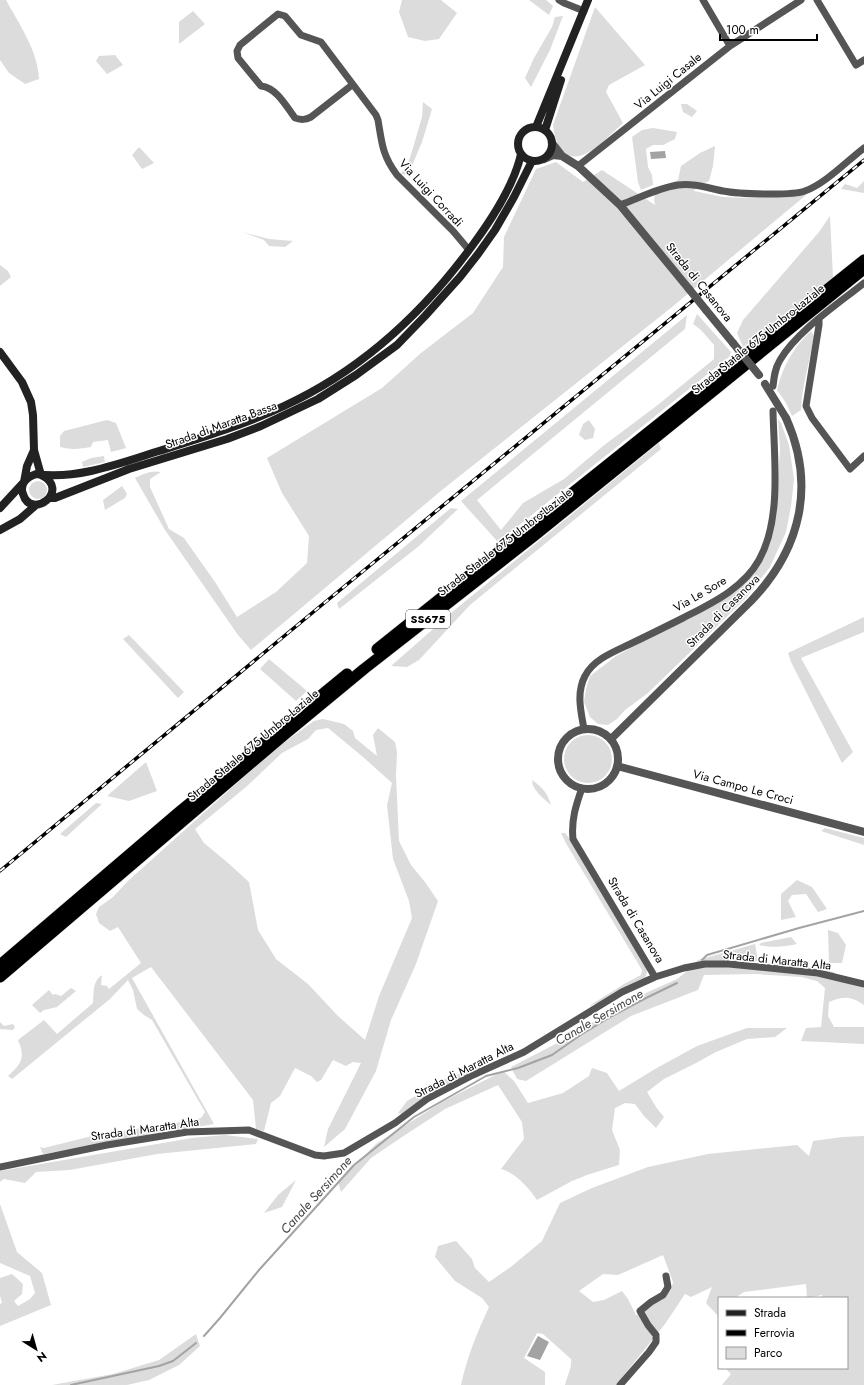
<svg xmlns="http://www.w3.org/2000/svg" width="864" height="1385" font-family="Jost,sans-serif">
	<rect width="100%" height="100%" fill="#fff"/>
	<!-- green -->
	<path fill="#dcdcdc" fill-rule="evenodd" d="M0,0H6C19,24 38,51 39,79L25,84L9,73L0,60Z
		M402,0H441L457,13L439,39L425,41L408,37L399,12Z
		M529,0H546L553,6L549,15Z
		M595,7L645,65L609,85L606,92L623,123C612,133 599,147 587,153C564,165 555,144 553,125Z
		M193,11L205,24L179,44V22Z
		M563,16L550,50L531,87L525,78L534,58L552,27L555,17Z
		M115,55L123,65L107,74L96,61L99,56Z
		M423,102L432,109L422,142L408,175L401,174L410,158L422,117Z
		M681,104H687L697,111L692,117L683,112Z
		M653,128L677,132L675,139L663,145H653L646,149L648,167L652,175L653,185L641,190L638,182L632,137L642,130Z
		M715,146L713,166L709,181L698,186L694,191L723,197L755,198L806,195L672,307L442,490L251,650L238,635L165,530L135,478C143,474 152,470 161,472L150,479V487L169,529L184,538L215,582L237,617L276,592L307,563L309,536L282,493L267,458L382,388L421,353L473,313L503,267L504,237L536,169L556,162L583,182L602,170L655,205L654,199L658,187L678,180L681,166L700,153Z
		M139,147L154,163L142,169L132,155Z
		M864,181V193L841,189L845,184L857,188Z
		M830,216L833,278L770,328L743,347L737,333L743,320L819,232Z
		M242,232L269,239L293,241L285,247L269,246L264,240Z
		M0,265L8,271L11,277L0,286Z
		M697,314L731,352L729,357L498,542L461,501L687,315L685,329L477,500L501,530L523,503L564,479L603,446L659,404L714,359V345L701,330L693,324Z
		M811,331L814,336C810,361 802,385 801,410L792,416L786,403L777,390C782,368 794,346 811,331Z
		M778,419L781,423L789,445L794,479L791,506L786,532L770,567L745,599L648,693L625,710L617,719L608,725L598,724L590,717L584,702L586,689L590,676L616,656L724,598L754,574L766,552L777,491L780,449Z
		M107,420L116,423L126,448L111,452L108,440L93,442L91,447C80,449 71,450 60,447V436L64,431Z
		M589,420L595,429L593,438L585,440L579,435L583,424Z
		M659,443L661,449L470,605L419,660L407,667L391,666L457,608Z
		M104,456L105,462L83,467L82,462L91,458Z
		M29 490a9 9 0 1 1 18 0a9 9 0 1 1-18 0Z
		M122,486L127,494L125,498L105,510L103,500Z
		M451,508L458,509L419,546L339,609L337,603Z
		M864,617V632L801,658L853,752L842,763L791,662L788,653Z
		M129,635L184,692L178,698L123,639Z
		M269,659L307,691L296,701L260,669Z
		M323,719L344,724L353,731L355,738L377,756L373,735L378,728L395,742L397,752L396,776L399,841L411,865L425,882L438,901L416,964L391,1020L376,1071L345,1129L324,1147L328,1129L361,1063L353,1062L346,1066L333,1060L321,1080L317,1082L311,1076L295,1068L280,1096L271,1103L264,1131L256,1129L253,1100L151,967L132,978L214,1124L43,1154L40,1147L44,1148L92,1136L194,1120L201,1118L205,1112L152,1020L144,1015L137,1009L133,990L128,980L110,999L12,1079L8,1076C21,1064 26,1058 18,1040L44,1020L57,1034L93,1003C94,992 92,982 102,975L101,985L107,986L109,989L141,963L118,927L110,931L99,923L96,914L99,907L113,897L128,881L275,749L314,721ZM328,728L363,757L392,783L387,805L393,859L409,901L412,918L379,996L365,1040L338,1016L308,984L276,959L258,930L249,882L227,862L204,843L195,829L246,787L282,753L308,739L316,730Z
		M564 759a24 24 0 1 1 48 0a24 24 0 1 1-48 0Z
		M146,762L157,791L129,801L107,796Z
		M532,780C543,788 547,792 551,805C544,799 532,790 532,780Z
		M96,803L102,804L66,837L60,834Z
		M825,828L864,838V845L821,831Z
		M561,833H565L574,844L648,969L645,978L604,1001L589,1006L624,984L641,975L642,970L567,845Z
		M797,880L812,887L827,909L818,912L806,894L792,895L788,901L796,917L781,920V894Z
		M828,930L838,933L846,945L842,963H829Z
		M791,937L797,944C784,947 771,948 759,945L761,943Z
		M755,944L758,961L731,959L746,962L801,966L834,972L839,981L864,988V1005C851,996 843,996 829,1002L828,1016L834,1027H864V1044L801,1041L806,1028L821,1027L825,988L817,981L801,977L755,974L704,975L698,990L631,1016L526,1081L517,1079L511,1067L567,1038L626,1002L677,979L686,972L698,960Z
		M71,988L76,991L57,1007L44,1010L40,1013L32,1005L49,990L53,995L55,994L61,996Z
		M0,1022L4,1026L13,1024L15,1027L13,1030L0,1029Z
		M747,1028H787L775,1037L747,1039L716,1052L696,1063L664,1079L647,1092L656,1107L664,1117L656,1128L644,1116L635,1104L625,1103L615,1108L612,1130L620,1150L619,1165L587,1175L572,1181L537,1200C529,1188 516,1173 501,1169L524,1139L522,1122L498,1085L445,1109L402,1137L371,1158L341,1192L338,1182L376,1144L442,1102L503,1071L514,1081L528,1103L563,1093L589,1076L592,1068L607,1073L619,1091L655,1069L697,1046Z
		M488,1060L481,1067L415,1104L402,1114L398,1113L407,1101L442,1080L459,1074L469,1065Z
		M225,1135L258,1139L256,1144L157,1154L70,1170L36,1172L25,1183L4,1179L0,1182V1171L192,1138Z
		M864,1136V1385H722L731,1374L725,1368H847V1298H823L822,1295L807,1298L806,1284L744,1292L735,1298H719V1317L706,1303L712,1287L691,1297L685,1294L665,1324L616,1385H565C567,1376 572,1368 571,1359L543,1334L537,1333L524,1358L545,1372V1385H461C467,1357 477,1333 489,1307L482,1298L455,1281L435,1257L438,1246L456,1241L472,1259L475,1268L489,1282L512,1266L542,1241L560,1203L592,1188L648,1167L708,1154L797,1145L809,1156L813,1141L842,1137ZM663,1255L673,1282L671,1290L644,1312L636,1315L628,1299L622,1291L604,1300L593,1302L579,1291L603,1274L618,1275Z
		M296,1180L282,1207L264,1213L278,1195Z
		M0,1204L17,1252L42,1273L51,1305L0,1326V1305L2,1302L0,1296V1278L12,1274L23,1284L22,1294L14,1301L18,1306L30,1299L35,1293L30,1276L0,1263Z
		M196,1334L200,1346L179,1365L149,1380L127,1385H52L113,1374L159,1360Z"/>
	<!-- water -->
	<path fill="#a3a3a3" d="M665,151L666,158L651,159L650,152Z
		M538,1336L549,1342L540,1360L527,1356Z"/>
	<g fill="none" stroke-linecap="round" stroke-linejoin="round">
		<!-- stream -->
		<path stroke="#a3a3a3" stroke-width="2" d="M702,960L707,955L799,928L864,911
			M204,1336L220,1318L259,1270L354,1165L414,1117L486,1076L518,1068L552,1055L582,1034L612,1016L646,998L677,983
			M71,1385L159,1366L173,1361L196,1343"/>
		<!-- trunk casing -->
		<g stroke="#dbdbdb" stroke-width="12">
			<path id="trunk" d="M377,649L864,260
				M0,965L178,813L347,674
				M0,977L284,735L364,669L534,536L864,269"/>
		</g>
		<!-- minor -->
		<path stroke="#555" stroke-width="7" d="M559,0L564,3L584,11
			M817,0L856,65L864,60
			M730,46L801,0
			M352,85L311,117C305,120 302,120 295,118C286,106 277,88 261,86L238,58L237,51L240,45L278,14L285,16L301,35L321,42L376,115L378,120C382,143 382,155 397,175L453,231L469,250
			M578,166L730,46L703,0
			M620,205C639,198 658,188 678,185C694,183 708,188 723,191C738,194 792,196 805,191C825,184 847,161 864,148
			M819,320V325L806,406L812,418L850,469L864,456
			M773,386C774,377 775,368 780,360C797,331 838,304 864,283
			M584,729C581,712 576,693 585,676C593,660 613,652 628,645C647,636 665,627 683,618C710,604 743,589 759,560C782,519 774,458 773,411
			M582,788C576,805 571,820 573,839L655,977
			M0,1167L107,1145L187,1132L249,1130L315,1155L324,1156L344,1153L395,1123L427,1099L473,1075L524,1052L622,992L655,977L684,968L705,964H729L818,973L864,984
			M620,1385L649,1352L656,1342V1335L648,1325L640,1311L651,1302L663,1295L668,1287L666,1276"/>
		<!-- tertiary -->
		<path stroke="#555" stroke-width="8" d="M552,143L562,156
			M544,159L553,155L562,156L578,166L620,205L689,289
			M706,310L733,343
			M558 759a30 30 0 1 1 60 0a30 30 0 1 1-60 0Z
			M611,739L751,601C801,549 816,485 786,418
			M617,766L864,832"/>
		<!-- secondary -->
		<path stroke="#222" stroke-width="8" d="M536,127L588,0
			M518 144a17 17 0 1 1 34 0a17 17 0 1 1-34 0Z
			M545,130L561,80
			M0,352L22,382L31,402L33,415L34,450L41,475
			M41,475C72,490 31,521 23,494C19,484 27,477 36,474C77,480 121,463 159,451C201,438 244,425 284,406C360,371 423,313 472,246C492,219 514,186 521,154
			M50,498H55L129,469L227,439L261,426L318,399L356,375L397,345L425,316L460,277L478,254L495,230L514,197L532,161
			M0,508L24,482L27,466L34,450
			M0,530L20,519L36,505"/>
		<!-- trunk -->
		<use href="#trunk" stroke="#000" stroke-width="11"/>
		<!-- rail casing -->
		<g stroke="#000" stroke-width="3.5">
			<path id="rail" d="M0,871L323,604L864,160"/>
		</g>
		<!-- rail -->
		<use href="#rail" stroke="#fff" stroke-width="2" stroke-dasharray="6" stroke-linecap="butt"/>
		<!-- tertiary-bridge -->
		<path stroke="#555" stroke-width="8" d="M689,289L706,310
			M733,343L759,375
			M765,384L786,418"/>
	</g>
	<g text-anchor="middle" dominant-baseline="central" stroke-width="3" stroke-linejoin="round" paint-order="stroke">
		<!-- shield labels -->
		<rect fill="#fff" stroke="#4c4c4c" stroke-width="1" x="406" y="610" width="44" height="18" rx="3"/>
		<g font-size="11" font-weight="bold" fill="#000">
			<text x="428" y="619">SS675</text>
		</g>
		<!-- street labels -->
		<g font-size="12" fill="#000" stroke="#fff">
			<text transform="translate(668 81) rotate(-39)">Via Luigi Casale</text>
			<text transform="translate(431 193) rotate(47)">Via Luigi Corradi</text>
			<text transform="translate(699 282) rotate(51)">Strada di Casanova</text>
			<text transform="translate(758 339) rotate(-39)">Strada Statale 675 Umbro-Laziale</text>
			<text transform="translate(221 425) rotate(-20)">Strada di Maratta Bassa</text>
			<text transform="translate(505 542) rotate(-38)">Strada Statale 675 Umbro-Laziale</text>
			<text transform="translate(700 594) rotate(-30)">Via Le Sore</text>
			<text transform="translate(723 611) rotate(-45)">Strada di Casanova</text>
			<text transform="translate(253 745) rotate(-40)">Strada Statale 675 Umbro-Laziale</text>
			<text transform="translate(743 787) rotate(15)">Via Campo Le Croci</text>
			<text transform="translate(636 920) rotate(59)">Strada di Casanova</text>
			<text transform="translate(777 960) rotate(6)">Strada di Maratta Alta</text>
			<text transform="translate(464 1070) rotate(-27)">Strada di Maratta Alta</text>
			<text transform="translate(145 1129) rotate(-8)">Strada di Maratta Alta</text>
		</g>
		<!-- water labels -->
		<g font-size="13" font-style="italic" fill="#444" stroke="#fff">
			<text transform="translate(599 1017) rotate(-30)">Canale Sersimone</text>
			<text transform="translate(316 1195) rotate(-48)">Canale Sersimone</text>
		</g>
	</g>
	<!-- legend -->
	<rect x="718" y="1297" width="130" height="72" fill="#ffffff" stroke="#999999"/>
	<rect x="726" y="1310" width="20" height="6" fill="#222222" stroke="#999999"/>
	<text x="754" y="1317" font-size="12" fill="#000000">Strada</text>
	<rect x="726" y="1330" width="20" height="6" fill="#000000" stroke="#999999"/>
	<text x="754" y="1337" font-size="12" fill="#000000">Ferrovia</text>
	<rect x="726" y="1347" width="20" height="12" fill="#dcdcdc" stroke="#999999"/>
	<text x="754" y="1357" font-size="12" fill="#000000">Parco</text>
	<!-- north arrow -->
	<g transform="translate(36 1349) rotate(143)" stroke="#ffffff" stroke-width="3" paint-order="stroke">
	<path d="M0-3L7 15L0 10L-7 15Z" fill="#000000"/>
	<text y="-6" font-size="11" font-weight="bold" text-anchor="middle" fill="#000000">N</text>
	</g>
	<!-- scale -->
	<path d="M720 34v6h97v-6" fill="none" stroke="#000000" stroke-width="2"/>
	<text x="726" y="34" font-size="12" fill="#000000" stroke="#ffffff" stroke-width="3" paint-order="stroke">100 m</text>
</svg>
